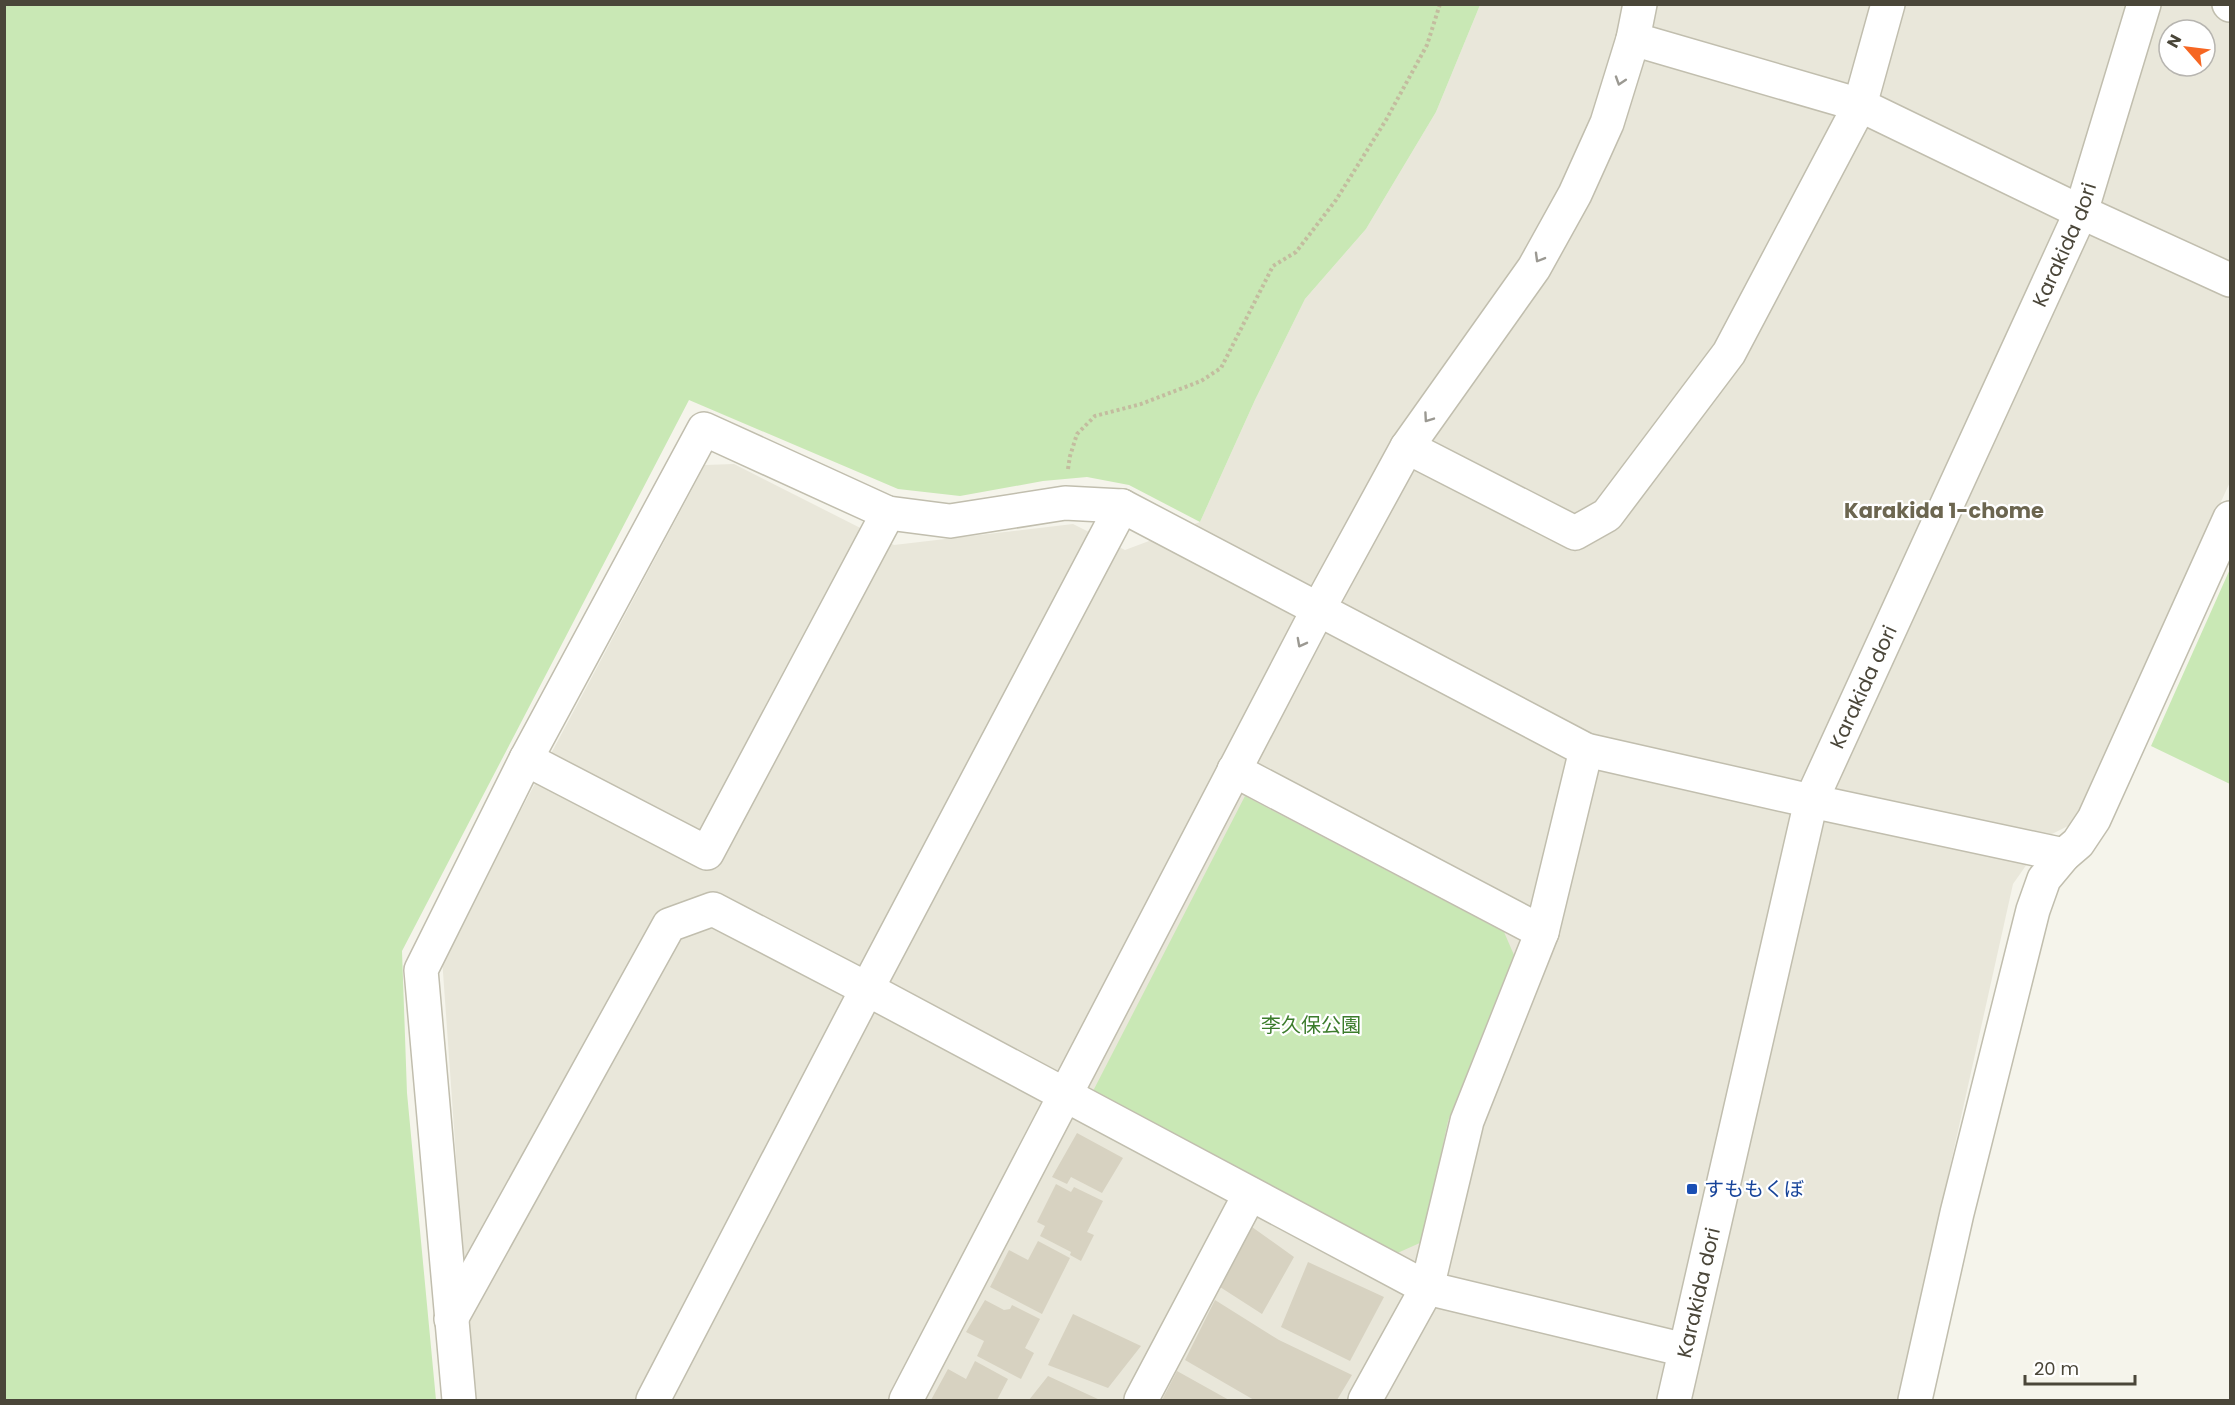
<svg xmlns="http://www.w3.org/2000/svg" width="2235" height="1405" font-family="Poppins,'Noto Sans JP',sans-serif">
	<rect width="100%" height="100%" fill="#f5f4eb"/>
	<!-- residential -->
	<path fill="#e9e7da" fill-rule="evenodd" d="M1480,5H2230V482L2074,823L2046,837L2013,884L1898,1400H476L469,1340L442,958L705,465L734,464L894,545L1073,524L1125,550L1200,522L1255,400L1305,299L1366,229L1436,112ZM2169,30H2205V66H2169Z"/>
	<!-- green -->
	<path fill="#c9e8b5" d="M5,4H1480V5L1436,112L1366,229L1305,299L1255,400L1200,522L1129,485L1087,477L1043,481L960,496L898,489L689,400L402,951L407,1093L436,1400H5Z
		M2230,569V784L2151,746Z
		M1245,796L1504,932L1514,955L1448,1121L1422,1242L1393,1255L1092,1093Z"/>
	<!-- building -->
	<path fill="#d7d2c1" d="M1077,1133L1123,1158L1102,1193L1071,1177L1067,1184L1052,1177Z
		M1056,1184L1071,1192L1074,1187L1103,1201L1087,1232L1094,1235L1081,1261L1070,1255L1071,1252L1040,1236L1045,1226L1037,1222Z
		M1252,1227L1294,1257L1262,1314L1220,1287Z
		M1038,1241L1070,1258L1042,1314L990,1287L1009,1250L1028,1260Z
		M1308,1262L1384,1297L1350,1361L1281,1327Z
		M985,1300L1004,1310L1010,1309L1012,1305L1040,1319L1025,1348L1034,1353L1021,1379L977,1356L984,1341L966,1332Z
		M1215,1300L1279,1340L1352,1375L1337,1400H1254L1185,1360Z
		M1073,1314L1141,1346L1108,1388L1048,1365Z
		M975,1361L1008,1379L997,1400H931L948,1369L966,1379Z
		M1177,1371L1229,1400H1162Z
		M1048,1376L1100,1400H1029Z"/>
	<g fill="none" stroke-linecap="round" stroke-linejoin="round">
		<!-- minor casing -->
		<g stroke="#c1beae" stroke-width="36">
			<g id="minor">
				<path d="M2229,4L2230,5"/>
				<path d="M1633,39L1860,105L2081,212L2230,280"/>
				<path d="M1407,447L1575,533L1607,515L1729,353L1860,105L1888,4"/>
				<path d="M526,759L707,853L888,513"/>
				<path d="M1234,770L1542,932"/>
				<path d="M451,1319L669,925L713,909L867,989L1427,1288L1685,1350"/>
				<path d="M459,1400L421,970L526,759L704,429L888,513L950,521L1065,503L1122,506L1586,750L1811,801L2064,855"/>
				<path d="M653,1400L867,989L1122,506"/>
				<path d="M906,1400L1319,608L1407,447L1534,268L1575,194L1607,123L1633,39L1640,4"/>
				<path d="M1141,1400L1250,1194"/>
				<path d="M1365,1400L1427,1288L1467,1121L1542,932L1586,750"/>
				<path id="s1" d="M1674,1400L1811,801L2081,212L2144,4"/>
				<path d="M1915,1400L1957,1213L2033,910L2044,879L2064,855L2078,843L2094,819L2230,518"/>
			</g>
		</g>
		<!-- path -->
		<path stroke="#c3bc9f" stroke-width="4" stroke-dasharray="3 3" stroke-linecap="butt" d="M1068,469L1070,456L1077,434L1095,416L1141,404L1201,381L1221,368L1273,266L1296,252L1336,200L1386,120L1427,45L1440,4"/>
		<!-- minor -->
		<use href="#minor" stroke="#fff" stroke-width="33"/>
	</g>
	<!-- one-way arrows -->
	<defs><path id="oneway-chevron" d="M-2-3.5L2.5 0L-2 3.5" fill="none" stroke-width="1.6" stroke-linecap="round" stroke-linejoin="round" transform="scale(1.5)"/></defs>
	<g stroke="#9b9992">
		<use href="#oneway-chevron" transform="translate(1620 81) rotate(108)"/>
		<use href="#oneway-chevron" transform="translate(1539 258) rotate(120)"/>
		<use href="#oneway-chevron" transform="translate(1428 418) rotate(125)"/>
		<use href="#oneway-chevron" transform="translate(1301 643) rotate(118)"/>
	</g>
	<!-- markers -->
	<rect fill="#1a4fb4" stroke="#fff" stroke-width="2" x="1686" y="1183" width="12" height="12" rx="3"/>
	<g text-anchor="middle" dominant-baseline="central" stroke-width="4.5" stroke-linejoin="round" paint-order="stroke">
		<!-- street labels -->
		<g font-size="20" fill="#4a4639" stroke="#fff">
			<text stroke="none"><textPath href="#s1" startOffset="1226">Karakida dori</textPath></text>
			<text stroke="none"><textPath href="#s1" startOffset="740">Karakida dori</textPath></text>
			<text stroke="none"><textPath href="#s1" startOffset="110">Karakida dori</textPath></text>
		</g>
		<!-- park labels -->
		<g font-size="20" fill="#3c7c2c" stroke="#fff">
			<text x="1311" y="1025">李久保公園</text>
		</g>
		<!-- transit labels -->
		<g font-size="20" fill="#164399" stroke="#fff" text-anchor="start">
			<text x="1704" y="1189">すももくぼ</text>
		</g>
		<!-- neighbourhood labels -->
		<g font-size="21" font-weight="bold" fill="#6c6650" stroke="#fff">
			<text x="1944" y="510">Karakida 1-chome</text>
		</g>
	</g>
	<!-- border -->
	<rect width="2235" height="1405" fill="none" stroke="#4a4639" stroke-width="12"/>
	<!-- north arrow -->
	<g transform="translate(2187 48) rotate(298)"><circle r="28" fill="#ffffff" stroke="#b7b5b0" stroke-width="1.5"/>
	<path d="M0-4.5L10 22L0 15L-10 22Z" fill="#f66622"/>
	<text y="-9" font-size="16" font-weight="bold" text-anchor="middle" fill="#4a4639">N</text>
	</g>
	<!-- scale -->
	<path d="M2025 1375v9h110v-9" fill="none" stroke="#4a4639" stroke-width="3"/>
	<text x="2034" y="1375" font-size="18" fill="#4a4639" stroke="#ffffff" stroke-width="4.5" paint-order="stroke">20 m</text>
</svg>
